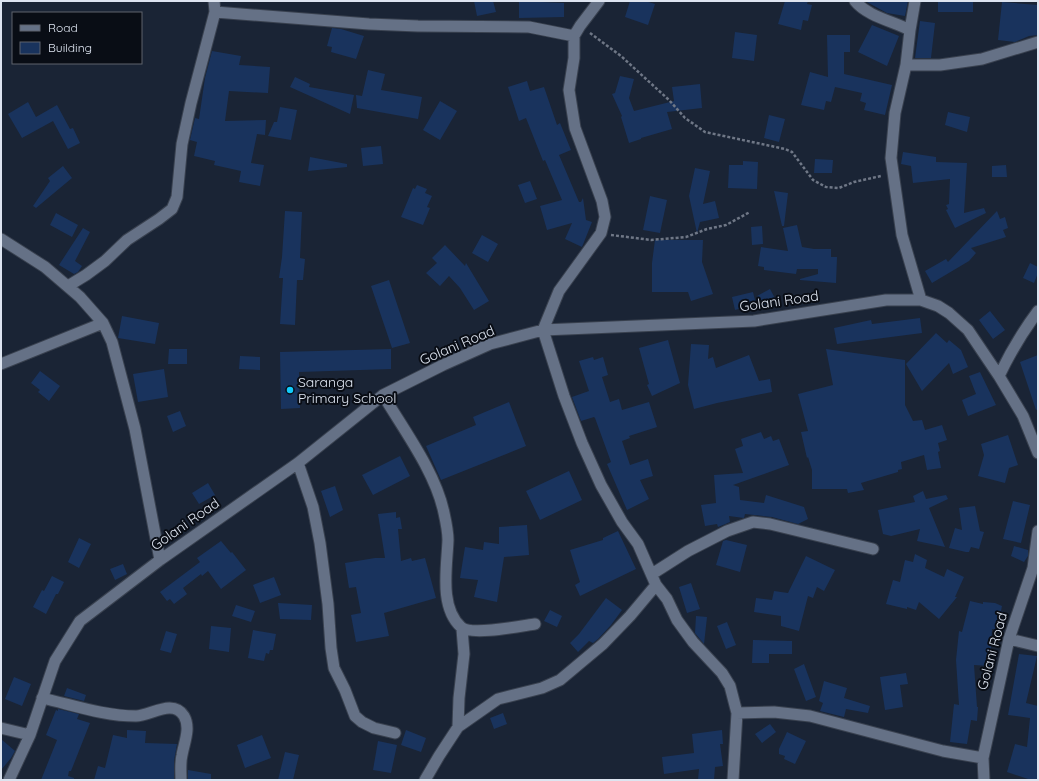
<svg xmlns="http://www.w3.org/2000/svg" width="1039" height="781" font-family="Quicksand,sans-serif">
	<rect width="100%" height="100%" fill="#1a2435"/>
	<!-- building -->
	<path fill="#19335d" d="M474,1H493L496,12L477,16Z
		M519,1L564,3V17L519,18Z
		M630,1H645L655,4L648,25L625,17Z
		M785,1H808L807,4L812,5L808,21L803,20L801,30L778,24Z
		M865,1H908L905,16L887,13Z
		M938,1H973V12H938Z
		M1002,2L1038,5V35L1029,36L1015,42L998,40Z
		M920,21L935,23L931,58H915Z
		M872,25L899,36L887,66L858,52Z
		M332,28L341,29L364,36L356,59L331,52L332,47L327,46Z
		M735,32L757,35L754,61L732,58Z
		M827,35H850V52H844V74L892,85L885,115L864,110L866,103L860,101L862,93L835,87L831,102L826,101L824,110L801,105L810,72L828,77Z
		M212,51L241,56L239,65L270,67L268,93L229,91L225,121L266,120L265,135L257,134L251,163L264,165L260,186L239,182L241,171L214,165L215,161L194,156L197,142L190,140L195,118L199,119L205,78Z
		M368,70L385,74L381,90L422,97L418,119L357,108L356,95L362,96Z
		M620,76L634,79L629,98L634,111L674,101L672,87L700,84L702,108L667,112L672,129L641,138V139L629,143L621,117L622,116L612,94L615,93Z
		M295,77L310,84L309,87L354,95L350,114L290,87Z
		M527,81L530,91L544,87L557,125L560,123L571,150L559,155L579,202H581L583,198L586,220L592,222L582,247L565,239L572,223L547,230L540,206L562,200L545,160L543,161L526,118L519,121L508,87Z
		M440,101L457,111L440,140L423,130Z
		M28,102L36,117L57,105L70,129L73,128L80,143L68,149L53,121L22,138L8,114Z
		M280,107L297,110L291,140L268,136L274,122H277Z
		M948,112L970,117L967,132L945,125Z
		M769,115L785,119L779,142L764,138Z
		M381,146L383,164L363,166L361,148Z
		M903,152L936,157V162L967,163L964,213L984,208L986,213L955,228L946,210L948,209L946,205L949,204L950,179L913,183L911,166L901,164Z
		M310,157L347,164V167L308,171Z
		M815,159L833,160L832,173H814Z
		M743,161L758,162L757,189L728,188L729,165H743Z
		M1006,165L1007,177H992V166Z
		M63,166L72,178L36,208L33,206L50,181L48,178Z
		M695,168L710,171L703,204L715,201L719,218L700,222L697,233L689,196Z
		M530,181L537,199L525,203L518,185Z
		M417,185L427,189L425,193L432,196L427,207L430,208L423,225L401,217L413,188L415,189Z
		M774,191L788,193L784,226H782Z
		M650,196L667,200L660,233L643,230Z
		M285,211L302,212L300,258L305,259L303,280H297L295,325L280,324L283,278H279L282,257Z
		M997,211L1000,219L1005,217L1008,228L1003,230L1006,237L971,248L976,253L969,261L932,283L925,271L946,259L948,262Z
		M56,213L78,225L72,237L50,225Z
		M797,225L802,247L814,249H831V257H837L836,283L800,280V279L818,274V269H797L796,274L764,270V267L758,266L761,247L788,251L783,228Z
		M762,226L763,244L752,245L751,227Z
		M83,228L90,232L75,261L82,266L78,272L74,274L59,265Z
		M482,235L498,244L488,262L472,253Z
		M655,240H703L702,262L713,294L691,301L688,292H652V263Z
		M445,245L465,266L466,263L489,301L474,310L460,288L449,276L440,286L426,273L437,263L432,258Z
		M1030,263L1038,267V273L1034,283L1023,278Z
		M389,280L410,343L392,348L371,286Z
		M770,289L777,302L763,309L757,296Z
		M753,292L756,304L735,310L732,297Z
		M990,311L1005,330L993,339L979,320Z
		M122,316L159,323L155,344L118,338Z
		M920,318L922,333L837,344L834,328L871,320L872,324Z
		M936,333L947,343L949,340L961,350L968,367L953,374L949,363L922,391L906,364Z
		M668,340L680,383L652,396L647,385L649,384L639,348Z
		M691,344L709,345L708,359L713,357L716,368L749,355L759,381L770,379L772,392L717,403L694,409L688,385Z
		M169,349H187V364H168Z
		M391,349V369L299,372L300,408L281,409L280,352Z
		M826,349L905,360V405L913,421L922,420L925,430L942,425L947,440L938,443L940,451L938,452L941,468L927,470L924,455L901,462L902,469L898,470V472L861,483L864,490L848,493L847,489H812V470L808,457L807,458L801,432L808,431L798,394L833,385Z
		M1038,355V409L1036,410L1020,362Z
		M240,356L260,357V370L239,369Z
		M593,357L594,360L603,357L608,375L602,377L610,402L619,399L622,410L649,402L657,427L629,436L630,438L622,441L630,465L648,459L653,476L640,480L649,499L627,510L607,464L611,462L595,418L594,417L581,421L572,397L589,391L579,361Z
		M164,369L168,397L138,402L133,374Z
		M40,371L60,386L49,401L38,392L40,390L31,383Z
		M980,372L996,405L968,416L962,400L976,394L969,376Z
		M509,402L526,446L441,480L426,446L476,425L473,417Z
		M180,411L186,426L173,432L167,416Z
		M761,432L764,439L771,436L773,441L779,439L789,465L733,485L739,487L740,500L764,503L766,495L804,507L808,519L798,524L772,517L745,514L744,518L729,516L730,522L723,525L718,527L717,524L705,526L701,505L716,503L714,475L743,473L735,449L743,446L741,439Z
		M1008,435L1018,465L1009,468L1005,483L978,476L984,455L981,444Z
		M400,456L410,476L373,495L362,475Z
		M569,471L582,500L540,520L526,491Z
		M208,483L215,495L199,504L192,493Z
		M335,486L343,510L330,517L321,491Z
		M923,491L926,499L946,495L948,499L929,508L945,547L917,541L920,529L891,536L883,534L878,510L915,502L913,496Z
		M1013,501L1030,505L1021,543L1003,539Z
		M975,506L980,531L984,532L979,549L971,547L969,552H966L949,548L955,528L962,530L959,508Z
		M396,512V518L400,517L402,529H398L401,561L411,558L412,561L425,558L436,598L384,613L389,636L356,642L351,615L361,613L356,587L349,588L345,563L375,558H385L378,514Z
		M527,525L529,555L504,557L497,602L474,597L478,580L460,578L465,547L483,550L484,542L499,544V527Z
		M618,531L636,569L580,596L575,585L580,582L570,550L603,540V538Z
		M79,538L91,544L79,568L68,562Z
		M726,540L747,545L740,572L716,565L723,541Z
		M221,541L231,553L232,552L246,570L221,589L208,571L202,576L201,574L183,588L187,594L174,604L170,599L167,601L160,592L200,562L197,558Z
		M1014,546L1028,550V556L1024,562L1011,556Z
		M915,554L927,560L925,568L944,577L947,569L964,577L955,597H957L939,619L919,602L916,610L907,607V609L886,604L893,580L900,582L905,560L913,562Z
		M806,556L835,570L824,591L817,587L813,598L808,596L799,631L781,626V616L754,612L756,598L772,600L774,591L788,593Z
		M123,564L127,574L115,580L110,569Z
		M52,576L64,582L58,594H56L46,614L33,607L42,590L44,591Z
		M274,577L281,595L260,603L253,585Z
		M691,583L700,609L687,613L679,587Z
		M606,598L622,610L611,625L598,639L593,643L589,641L578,652L570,643L579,634Z
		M970,601L983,604V602L995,603L1002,606L1001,611H1003L999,630L992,629L990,666L974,665L977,707H978L977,721L971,720L967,744L950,742L954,704L959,705L956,660L959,631L962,632Z
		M278,603L312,605L311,620L280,619Z
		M236,605L255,611L251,622L232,616Z
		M550,610L562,616L557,627L544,621Z
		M696,616L707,617L704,644L695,633Z
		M727,622L736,645L726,649L717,626Z
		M211,626L231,628L229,652L209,649Z
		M253,630L276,634L273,650H270L269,654L266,653L264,661L248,658Z
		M166,631L177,634L171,653L160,650Z
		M753,640L792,641V654H769V663H752Z
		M1019,654L1037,656L1026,703L1038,706V780H1031L1007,772L1015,744L1027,747L1030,718L1008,715Z
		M804,664L816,697L806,701L794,669Z
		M906,673L908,684L900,685L903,707L885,710L880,677Z
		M14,677L31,684L22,706L5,699Z
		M824,681L847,688L844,698L870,706L868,713L846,709L844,717L820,711L823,703L819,701Z
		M67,688L86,695L84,701L64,696Z
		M58,709L79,714L77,719L90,723L71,771H69L68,776L74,778V780H41L57,740L46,735L56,710L58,711Z
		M503,713L507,724L494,729L490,718Z
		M770,724L776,732L762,743L755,734Z
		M127,730L146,731L145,743L177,744L174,761V780H94L98,766L105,768L113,735L127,738Z
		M406,730L426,738L421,752L401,745Z
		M722,730L723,744H720L723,766L715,767L714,780H698L699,769L664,774L662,757L694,753L692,734Z
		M787,732L806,741L795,764L784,759L785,756L779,754V749Z
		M262,735L271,758L245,768L237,745Z
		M1,739L15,751L11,758L1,770Z
		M378,741L397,745L391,773L373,770Z
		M285,752L299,755L293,780H278Z
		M188,770L211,774V780H188Z"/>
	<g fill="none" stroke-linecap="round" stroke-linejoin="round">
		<!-- minor casing -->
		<g stroke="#39414f" stroke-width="13">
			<path id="minor" d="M599,1L580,26L574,36V58L569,90L575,128L602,201L605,217L601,233L559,291L543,330L564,396L582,443L601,485L622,522L638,544L656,585L667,599L677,620L693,642L722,673L730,686L737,713L733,780
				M855,1C867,16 892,21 910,30
				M915,1L910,30L906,65L895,113L891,158L902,235L921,300
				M215,12L369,24L418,26L529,27L574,36
				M906,65H940L982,59L1038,42
				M1,239L45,267L80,297L103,323L112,342L135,429L160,560
				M68,286L86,275L105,261L127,240L159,219L172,209L177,197L182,144L191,103L215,12L214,1
				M1,364L103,323
				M999,376C1010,353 1023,331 1038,311
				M383,395C404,430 436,473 444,513C446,522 448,532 448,540C447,567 439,607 461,627C471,636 521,626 535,624
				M298,463L313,507L320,543L328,604L331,648L334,668L345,690L355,716L362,722L374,728L395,733
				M652,574L688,551L727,531L753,522L770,524L873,549
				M1009,639L1038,646
				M42,698C73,705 104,716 136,716C150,716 173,698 184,716C191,728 184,743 182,755C180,763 181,772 181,780
				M737,713L774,712L810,716L943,751L983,758
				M458,727L459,698L464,654L462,629
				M1,728L30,735
				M9,780L30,735L55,661L80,621L160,560L298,463L383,395L443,365L490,344L543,330L754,321L886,300H921L938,306L949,313L968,330L999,376L1023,416L1038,453
				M425,780L439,756L458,727L498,699L542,688L560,680L603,644L630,616L656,585
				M984,780L983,758L1009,639L1033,568L1038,531"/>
		</g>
		<!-- path -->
		<path stroke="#6f7786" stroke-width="2.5" stroke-dasharray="3 2" stroke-linecap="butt" d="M590,33L621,56L669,100L685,118L705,132L785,149L792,152L813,180L826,187L839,188L854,182L881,176
			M611,235L651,240L686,237L707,229L726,225L750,212"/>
		<!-- minor -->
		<use href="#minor" stroke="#657186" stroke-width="11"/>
	</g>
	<!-- markers -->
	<circle fill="#11cafb" stroke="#090d15" stroke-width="1.5" cx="290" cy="390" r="4"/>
	<g text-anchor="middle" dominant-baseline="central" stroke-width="4" stroke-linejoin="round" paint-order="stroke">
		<!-- street labels -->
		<g font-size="14" fill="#dde4f0" stroke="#090d15">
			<text transform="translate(779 301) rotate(-8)">Golani Road</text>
			<text transform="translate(457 345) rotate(-23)">Golani Road</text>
			<text transform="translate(185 524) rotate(-35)">Golani Road</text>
			<text transform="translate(992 651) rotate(-75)">Golani Road</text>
		</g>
		<!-- poi labels -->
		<g font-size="14" fill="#dde4f0" stroke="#090d15" text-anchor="start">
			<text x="298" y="382">Saranga<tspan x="298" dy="16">Primary School</tspan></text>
		</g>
	</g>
	<!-- border -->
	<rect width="1039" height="781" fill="none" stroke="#dde4f0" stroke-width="4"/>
	<!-- legend -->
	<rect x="12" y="12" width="130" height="52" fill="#090d15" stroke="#5e636d"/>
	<rect x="20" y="25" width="20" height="6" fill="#657186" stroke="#5e636d"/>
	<text x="48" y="32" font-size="12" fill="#dde4f0">Road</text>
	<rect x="20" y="42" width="20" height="12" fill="#19335d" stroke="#5e636d"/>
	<text x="48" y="52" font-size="12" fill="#dde4f0">Building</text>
</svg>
